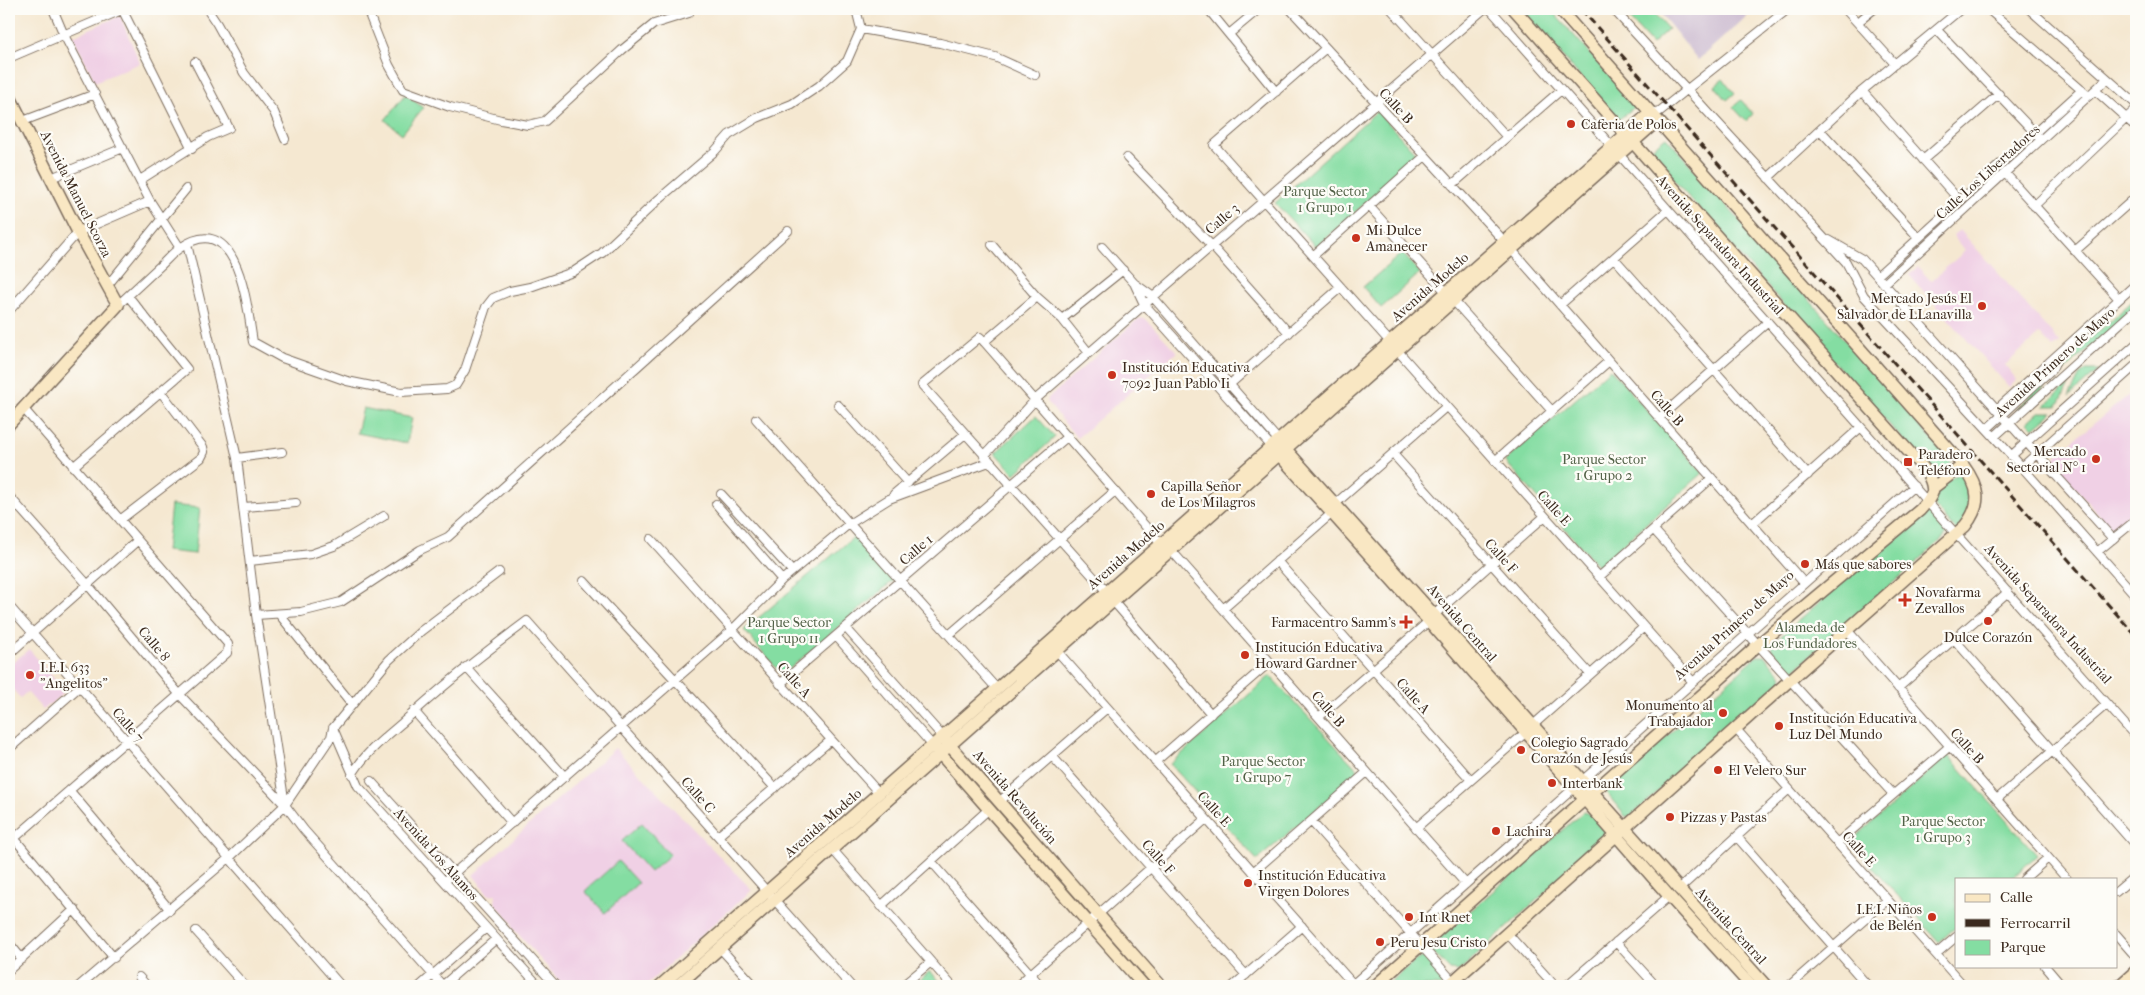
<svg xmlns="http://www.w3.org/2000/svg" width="2145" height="995" font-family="'IM FELL French Canon',serif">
	<rect width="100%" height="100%" fill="#fdfcf7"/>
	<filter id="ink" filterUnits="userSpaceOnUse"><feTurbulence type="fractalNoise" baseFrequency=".02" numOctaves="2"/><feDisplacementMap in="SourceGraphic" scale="10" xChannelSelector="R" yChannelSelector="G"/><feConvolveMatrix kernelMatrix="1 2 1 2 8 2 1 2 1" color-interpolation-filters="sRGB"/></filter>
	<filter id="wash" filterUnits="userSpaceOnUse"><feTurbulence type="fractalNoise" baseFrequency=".0096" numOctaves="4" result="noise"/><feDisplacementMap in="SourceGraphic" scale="20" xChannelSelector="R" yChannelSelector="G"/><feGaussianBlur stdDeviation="1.12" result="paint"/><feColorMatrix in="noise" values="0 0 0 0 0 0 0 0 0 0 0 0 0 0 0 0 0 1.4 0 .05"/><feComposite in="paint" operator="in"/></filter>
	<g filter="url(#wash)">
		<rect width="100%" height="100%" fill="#f5e8d1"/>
		<!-- built -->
		<path fill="#f0d0e5" d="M120,16L140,63L95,82L73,36Z
			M1960,230L2060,343L2053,348L2040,334L2005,365L2017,380L2009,387L1909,275L1918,267L1931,281L1965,251L1953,236Z
			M1145,318L1177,352L1077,438L1047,402V399L1138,319Z
			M2136,389V508L2111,528L2054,464L2057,454Z
			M29,649L65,692L43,710L27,692L20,698L9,685V666Z
			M615,748L752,890L645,986H564L511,926L513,924L495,903L496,894L489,895L473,875Z"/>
		<!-- industrial -->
		<path fill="#cebed2" d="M1657,9H1755L1698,60Z"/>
		<!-- green -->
		<path fill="#84dda2" stroke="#608460" d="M1521,9H1550L1637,105L1618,120Z
			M1620,9H1650L1668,29L1652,44Z
			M1723,79L1735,93L1727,100L1715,86Z
			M406,94L423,108L402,134L385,120Z
			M1741,100L1753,114L1746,121L1733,107Z
			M1377,111L1418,156L1316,247L1275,203Z
			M1666,137L1951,461L1949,470L1942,475L1933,474L1648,151Z
			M1402,253L1420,273L1381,308L1363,287Z
			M2136,298V307L2018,411L2016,410L2062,364Z
			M1610,369L1703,473L1598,566L1505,461Z
			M2086,370H2099L2069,397L2080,375Z
			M2070,383L2058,406H2044Z
			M363,408L412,418L407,443L357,433Z
			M2039,412H2053L2034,428L2028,422Z
			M1036,416L1055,437L1015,474L995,453Z
			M1963,469L1970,477L1974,505L1957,531L1930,501L1937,490Z
			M171,505L200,508L195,554L166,551Z
			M1924,510L1931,511L1947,529L1944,538L1794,670L1788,668L1772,650L1773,643Z
			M855,536L894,580L782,675L744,630Z
			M1757,656H1765L1781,675L1782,680L1630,817L1625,816L1605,791Z
			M1270,676L1360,772L1257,860L1170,764Z
			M1948,755L2037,855L2011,879H1956V927L1939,942L1850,842Z
			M1583,812L1592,815L1607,832V836L1459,971L1450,970L1433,952L1434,943Z
			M642,823L670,855L650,872L622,841Z
			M618,861L638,883L605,913L585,891Z
			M1423,957C1433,963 1446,975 1441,986H1386L1416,960Z
			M930,971L944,986H913Z"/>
	</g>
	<g filter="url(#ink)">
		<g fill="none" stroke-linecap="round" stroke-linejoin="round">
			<!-- street casing -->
			<g stroke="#7c6c5d" stroke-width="10">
				<path id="street" d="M53,9L64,35L150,201L180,248
					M122,9L192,149
					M207,9L217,24L244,73L274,112L285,139
					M367,9L389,65L403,90L450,107L501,120L528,125L545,121L622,50L654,24L689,13L686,9
					M1208,9L1276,92
					M1290,9L1504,241
					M1391,9L1507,137
					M1490,9L2136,737
					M1613,9L1846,262L1864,296L2022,467L2136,596
					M1845,9L1895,64
					M1988,9L2085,93
					M2029,9L2136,104
					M1858,22L1874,9
					M861,29L940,43L995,57L1035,75
					M1937,30L2037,135
					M1229,34L1259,9
					M1326,48L1214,145L1390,342
					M9,58L124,9
					M1862,91L1960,201
					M2096,91L2136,127
					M1650,113L1660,111L1788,9
					M23,121L95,94
					M1820,130L1919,238
					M1127,158L1211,245L1289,333
					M1923,160L1999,94
					M2005,173L2119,299
					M51,178L123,148
					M1768,178L1862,91L1961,9
					M140,180L208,137L229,128L195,62
					M1452,185L1561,90
					M1369,206L1446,292
					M2034,206L2136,109
					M1829,240L1862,259L2113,539
					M187,244L237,458L256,615L285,805
					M992,245L1037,297L1062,319L1089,353
					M1102,247L1134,283L1152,296L1279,441
					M1511,249L1804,583
					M2075,251L2136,197
					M1313,256L1425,156
					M1614,258L1808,475
					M1877,276L2082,90
					M1884,284L2107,79
					M1135,285L1144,304L1272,447
					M107,286L186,189
					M9,294L14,305
					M1453,300L1552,411
					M118,305C132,292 146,279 160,266C167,260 173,252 180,248C239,207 247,307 253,342L282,358L347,381L401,392L447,389L456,385L465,370L486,307L493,298L510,291L530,287L573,272L602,253L659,199L715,151L729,135L757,118L792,104L819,86L847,61L861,29L856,9
					M1560,305L1668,210
					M9,311L78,232L150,201
					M1062,319L1123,270
					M984,342L1037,297
					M1397,350L1693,682
					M1229,385L1341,287
					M838,405L908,483
					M1997,409L2136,284
					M1659,418L1768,322
					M756,419L997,689
					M1987,429L2052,369L2058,356
					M1994,437L2136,309
					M1393,454L1590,674
					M984,456L1036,399L1484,9
					M2011,456L2136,344
					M237,458L282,452
					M1495,461L1609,361
					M73,467L187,369L128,296
					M2022,467L2136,365
					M721,494L792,571
					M894,494L965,434
					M9,496L88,585L180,695L285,805
					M716,504L782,580
					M1335,504L1447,406
					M244,507L296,503
					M120,520L201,458L204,452L203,447L161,392
					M1752,524L1861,427
					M1654,530L1893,794
					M651,539L879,793
					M1171,550L1466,884
					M2097,552L2136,520
					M250,561L311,554L334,546L384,516
					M1277,561L1471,780
					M1599,577L1712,478
					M584,581L775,788
					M1107,592L922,385L980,337L1161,544
					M1113,601L1211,714
					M9,606L341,986
					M1223,609L1331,514
					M279,614L352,704
					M1435,614L1545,516
					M256,615L301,612L341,602L420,550L448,537L788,231
					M846,628L943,737
					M1848,631L2067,879
					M949,635L1115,491
					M836,636L933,746
					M1954,639L2136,846
					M1057,651L1353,984
					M9,654L137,541
					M466,667L565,777
					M780,684L1068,436
					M1898,688L2008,592
					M414,711L512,823
					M1319,717L1429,621
					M1532,726L1644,627
					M333,728L358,786L539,986
					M1735,728L1964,986
					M9,749L79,687
					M1052,756L1246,975
					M1155,762L1270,662
					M352,775C364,754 383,739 402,723C442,686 484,653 527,621L851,986
					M371,781L556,986
					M70,791L170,910
					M1997,799L2107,704
					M999,802L1107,708
					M1311,821L1457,986
					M1416,828L1525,733
					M9,832L114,958
					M718,836L831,740
					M1737,837L1868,986
					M9,843L227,653L228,644L23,408
					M1837,843L1950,746
					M832,849L952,986
					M931,861L1041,986
					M1253,872L1367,772
					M2024,879L2048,858
					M445,881L732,630L782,580L849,524L889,499L989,462
					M1678,890L1789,789
					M2116,892L2136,875
					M881,906L989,809
					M196,931L245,986
					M1507,933L1555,986
					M2116,934L2136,957
					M1616,942L1656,986
					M9,943L22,959
					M720,948L755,986
					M1936,954L1956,937
					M2045,966L2062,986
					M9,970L75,909
					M139,977L147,986
					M79,986L229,858L285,805
					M420,986L486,928
					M442,986L496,939
					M443,986L304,830L285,805L331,737L333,728L389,660L421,631L499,572
					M902,986L931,962
					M1017,986L1206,819
					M1233,986L1302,926
					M1351,986L1914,486
					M1566,986L1669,896
					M1789,986L1887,900"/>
			</g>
			<!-- secondary casing -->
			<g stroke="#7c6c5d" stroke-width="14">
				<path id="secondary" d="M9,95L78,232L118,305L9,424
					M1282,445L1766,986
					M1275,450L1429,621L1669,896L1751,986
					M1933,488L1963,465
					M945,740L1161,986
					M936,749L1144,986
					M660,986L1650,113
					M677,986L1657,121
					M1375,986L1758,645L1920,510C1934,495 1937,490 1926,471L1514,9
					M1448,986L1781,688L1965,526C1983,503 1979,487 1963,465L1559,9
					M2119,986L2136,971"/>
			</g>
			<!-- street -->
			<use href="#street" stroke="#fff" stroke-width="8"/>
			<!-- secondary -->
			<use href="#secondary" stroke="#f9e7c3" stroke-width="11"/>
			<!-- rail -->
			<path stroke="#3b2a1e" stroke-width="3" stroke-dasharray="8 4" stroke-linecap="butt" d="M1581,9L2136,636"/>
		</g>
	</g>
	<!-- markers -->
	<g fill="#c8321e" stroke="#fdfcf7" stroke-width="2">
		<circle cx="1571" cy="124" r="5"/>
		<circle cx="1356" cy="238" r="5"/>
		<circle cx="1982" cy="306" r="5"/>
		<circle cx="1112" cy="375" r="5"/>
		<circle cx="2096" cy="459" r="5"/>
		<rect x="1903" y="457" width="10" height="10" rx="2.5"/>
		<circle cx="1151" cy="494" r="5"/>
		<circle cx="1805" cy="564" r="5"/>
		<path d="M1902.5 592.5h5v5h5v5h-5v5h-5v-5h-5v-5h5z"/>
		<circle cx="1988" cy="621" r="5"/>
		<path d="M1403.5 614.5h5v5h5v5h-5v5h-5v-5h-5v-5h5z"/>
		<circle cx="1245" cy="655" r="5"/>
		<circle cx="30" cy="675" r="5"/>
		<circle cx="1723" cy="713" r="5"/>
		<circle cx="1779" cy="726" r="5"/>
		<circle cx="1521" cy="750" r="5"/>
		<circle cx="1718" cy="770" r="5"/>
		<circle cx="1552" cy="783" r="5"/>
		<circle cx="1670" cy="817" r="5"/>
		<circle cx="1496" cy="831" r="5"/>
		<circle cx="1248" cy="883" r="5"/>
		<circle cx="1409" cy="917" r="5"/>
		<circle cx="1932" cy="917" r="5"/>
		<circle cx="1380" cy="942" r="5"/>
	</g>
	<g text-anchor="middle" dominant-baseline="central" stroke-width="4.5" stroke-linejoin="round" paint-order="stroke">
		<!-- street labels -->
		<g font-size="14" fill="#3b2a1e" stroke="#fdfcf7">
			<text transform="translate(1396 106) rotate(47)">Calle B</text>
			<text transform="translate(1988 172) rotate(-42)">Calle Los Libertadores</text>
			<text transform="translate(76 194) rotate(63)">Avenida Manuel Scorza</text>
			<text transform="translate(1222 219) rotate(-41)">Calle 3</text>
			<text transform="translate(1720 245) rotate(48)">Avenida Separadora Industrial</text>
			<text transform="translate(1430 287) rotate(-41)">Avenida Modelo</text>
			<text transform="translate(2055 362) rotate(-42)">Avenida Primero de Mayo</text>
			<text transform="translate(1667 408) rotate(49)">Calle B</text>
			<text transform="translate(1554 508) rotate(48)">Calle E</text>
			<text transform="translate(916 550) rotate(-41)">Calle 1</text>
			<text transform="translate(1126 555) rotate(-41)">Avenida Modelo</text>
			<text transform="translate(1501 556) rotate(48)">Calle F</text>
			<text transform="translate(2048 614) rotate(48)">Avenida Separadora Industrial</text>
			<text transform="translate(1462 623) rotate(49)">Avenida Central</text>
			<text transform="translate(1734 625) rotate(-42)">Avenida Primero de Mayo</text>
			<text transform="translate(154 644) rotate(50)">Calle 8</text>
			<text transform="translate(794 680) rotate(48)">Calle A</text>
			<text transform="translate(1413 696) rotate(48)">Calle A</text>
			<text transform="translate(1328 709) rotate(49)">Calle B</text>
			<text transform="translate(128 725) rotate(49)">Calle 7</text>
			<text transform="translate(1967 746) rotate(48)">Calle B</text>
			<text transform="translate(698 795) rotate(48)">Calle C</text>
			<text transform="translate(1015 797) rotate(49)">Avenida Revolución</text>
			<text transform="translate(1214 809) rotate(48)">Calle E</text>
			<text transform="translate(823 823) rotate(-41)">Avenida Modelo</text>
			<text transform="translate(1859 849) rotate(48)">Calle E</text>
			<text transform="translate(436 854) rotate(48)">Avenida Los Alamos</text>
			<text transform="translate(1158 857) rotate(48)">Calle F</text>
			<text transform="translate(1731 926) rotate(48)">Avenida Central</text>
		</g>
		<!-- poi labels -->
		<g font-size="14" fill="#3b2a1e" stroke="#fdfcf7" text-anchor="start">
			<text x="1581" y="124">Caferia de Polos</text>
			<text x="1366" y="230">Mi Dulce<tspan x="1366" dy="16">Amanecer</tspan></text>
			<text x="1972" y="298" text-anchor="end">Mercado Jesús El<tspan x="1972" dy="16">Salvador de LLanavilla</tspan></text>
			<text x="1122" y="367">Institución Educativa<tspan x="1122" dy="16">7092 Juan Pablo Ii</tspan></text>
			<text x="2086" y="451" text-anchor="end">Mercado<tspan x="2086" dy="16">Sectorial N° 1</tspan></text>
			<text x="1918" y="454">Paradero<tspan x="1918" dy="16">Teléfono</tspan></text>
			<text x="1161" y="486">Capilla Señor<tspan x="1161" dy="16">de Los Milagros</tspan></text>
			<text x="1815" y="564">Más que sabores</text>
			<text x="1915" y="592">Novafarma<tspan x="1915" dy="16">Zevallos</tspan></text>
			<text x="1396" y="622" text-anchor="end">Farmacentro Samm's</text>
			<text x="1988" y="637" text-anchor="middle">Dulce Corazón</text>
			<text x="1255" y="647">Institución Educativa<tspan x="1255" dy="16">Howard Gardner</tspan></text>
			<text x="40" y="667">I.E.I. 633<tspan x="40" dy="16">"Angelitos"</tspan></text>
			<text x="1713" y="705" text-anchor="end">Monumento al<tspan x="1713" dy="16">Trabajador</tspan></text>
			<text x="1789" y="718">Institución Educativa<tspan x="1789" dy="16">Luz Del Mundo</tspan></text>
			<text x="1531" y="742">Colegio Sagrado<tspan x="1531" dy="16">Corazón de Jesús</tspan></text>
			<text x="1728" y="770">El Velero Sur</text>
			<text x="1562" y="783">Interbank</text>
			<text x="1680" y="817">Pizzas y Pastas</text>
			<text x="1506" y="831">Lachira</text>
			<text x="1258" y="875">Institución Educativa<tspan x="1258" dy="16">Virgen Dolores</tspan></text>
			<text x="1922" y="909" text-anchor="end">I.E.I. Niños<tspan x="1922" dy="16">de Belén</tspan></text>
			<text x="1419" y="917">Int Rnet</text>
			<text x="1390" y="942">Peru Jesu Cristo</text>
		</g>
		<!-- park labels -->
		<g font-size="14" fill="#516046" stroke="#fdfcf7">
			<text x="1325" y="191">Parque Sector<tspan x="1325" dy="16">1 Grupo 1</tspan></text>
			<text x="1604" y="459">Parque Sector<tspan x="1604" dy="16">1 Grupo 2</tspan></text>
			<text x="789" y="622">Parque Sector<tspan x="789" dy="16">1 Grupo 11</tspan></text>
			<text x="1810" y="627">Alameda de<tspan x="1810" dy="16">Los Fundadores</tspan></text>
			<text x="1263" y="761">Parque Sector<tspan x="1263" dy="16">1 Grupo 7</tspan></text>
			<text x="1943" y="821">Parque Sector<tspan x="1943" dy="16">1 Grupo 3</tspan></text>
		</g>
	</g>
	<!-- margin -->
	<rect width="2145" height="995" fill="none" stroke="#fdfcf7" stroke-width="30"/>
	<!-- legend -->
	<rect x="1955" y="878" width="162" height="90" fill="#fdfcf7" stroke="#afa8a0"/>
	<rect x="1965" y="894" width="25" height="8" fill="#f9e7c3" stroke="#afa8a0"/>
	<text x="2000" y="902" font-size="15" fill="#3b2a1e">Calle</text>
	<rect x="1965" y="919" width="25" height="8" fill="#3b2a1e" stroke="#afa8a0"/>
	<text x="2000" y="928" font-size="15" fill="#3b2a1e">Ferrocarril</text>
	<rect x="1965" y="940" width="25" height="15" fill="#84dda2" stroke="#afa8a0"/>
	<text x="2000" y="952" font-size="15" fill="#3b2a1e">Parque</text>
</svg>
